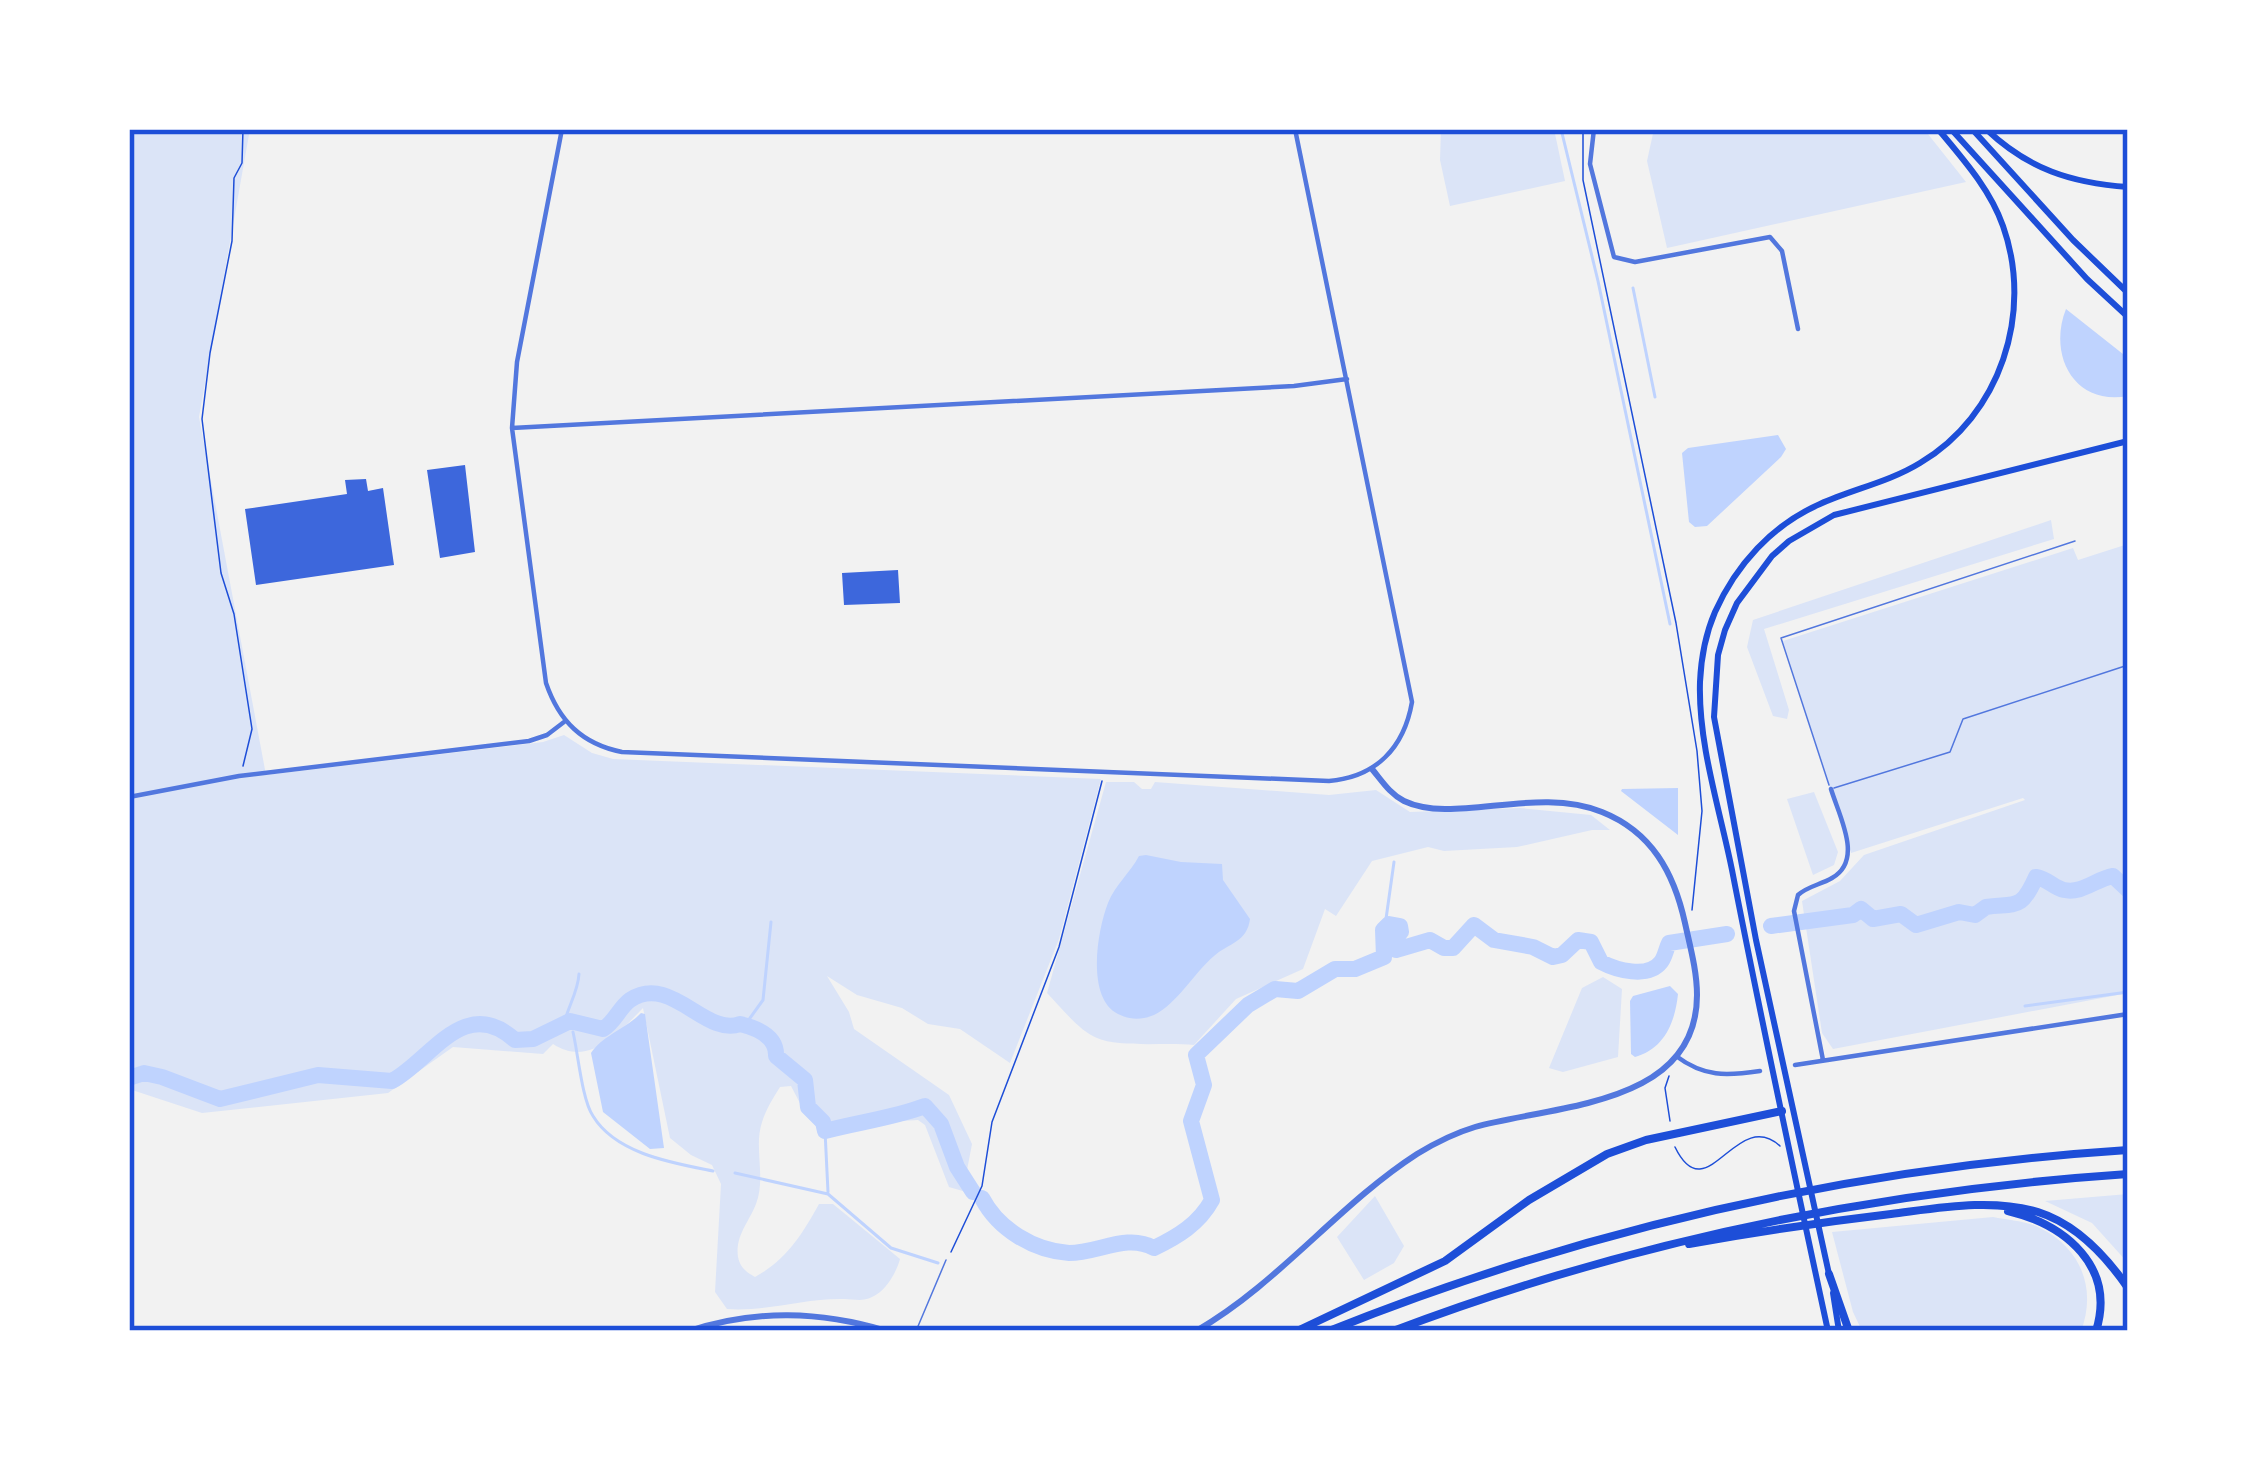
<svg xmlns="http://www.w3.org/2000/svg" width="2257" height="1460" font-family="Mulish,sans-serif">
	<rect width="100%" height="100%" fill="#f2f2f2"/>
	<!-- green -->
	<path fill="#dbe4f7" d="M129,129H250L199,417L266,775L543,742L564,735L592,753L613,759L1101,779L1059,939L1010,1063L960,1029L928,1024L902,1008L857,995L827,976L849,1012L854,1029L949,1095L972,1144L963,1191L949,1187L925,1125L918,1120L819,1126L803,1109L791,1086L780,1087C770,1103 760,1119 759,1139C758,1161 764,1183 756,1204C749,1222 735,1236 738,1257C740,1267 746,1272 755,1277C786,1260 802,1235 819,1204H833L900,1259C896,1273 886,1291 872,1297C862,1302 854,1299 844,1299C804,1298 766,1312 727,1309L715,1292L721,1184L712,1165L691,1155L670,1138L643,1008C619,1032 590,1068 553,1044L543,1054L453,1047L388,1093L202,1113L129,1089Z
		M1441,129H1554L1565,181L1450,206L1440,160Z
		M1654,129H1924L1966,182L1667,248L1647,161Z
		M2051,520L2054,539L1764,629L1789,710L1787,719L1773,716L1747,647L1753,620Z
		M2128,544V993L1833,1049L1822,1033L1802,901L1840,881L1864,855L2025,800L2023,798L1851,853L1783,641L2073,548L2078,560Z
		M1106,782H1134L1142,789H1151L1155,782L1329,795L1376,790L1410,812L1520,808L1591,815L1610,830H1592L1517,847L1444,851L1428,847L1372,861L1336,916L1325,909L1303,969L1236,999L1194,1045C1167,1042 1119,1048 1097,1038C1079,1031 1061,1007 1047,993Z
		M1814,792L1838,852L1834,865L1813,875L1787,799Z
		M1603,977L1622,989L1618,1057L1563,1072L1549,1068L1582,988Z
		M2128,1194V1263L2092,1223L2045,1201Z
		M1375,1196L1404,1246L1394,1263L1364,1280L1337,1237Z
		M1993,1217C2008,1220 2027,1221 2040,1228C2081,1248 2097,1289 2081,1331H1862L1853,1312L1832,1232Z"/>
	<!-- water -->
	<path fill="#bfd3fe" d="M2066,309L2128,358V396C2073,406 2048,354 2066,309Z
		M1778,435L1786,449L1781,457L1707,526L1695,527L1689,522L1682,453L1688,448Z
		M1678,788V835L1621,791L1622,789Z
		M1146,855L1181,862L1222,864L1223,880L1250,919C1247,942 1229,943 1214,956C1194,973 1177,1004 1154,1015C1142,1020 1130,1020 1118,1014C1086,998 1097,931 1108,903C1115,885 1130,873 1139,856Z
		M1670,986L1678,994C1675,1023 1664,1049 1635,1057L1631,1054L1630,1001L1633,996Z
		M641,1013L645,1014L664,1148L650,1149L603,1112L591,1053C603,1035 626,1029 641,1013Z"/>
	<g fill="none" stroke-linecap="round" stroke-linejoin="round">
		<!-- stream -->
		<path stroke="#bfd3fe" stroke-width="3" d="M1561,129L1598,281L1670,624
			M1633,288L1655,397
			M1385,926L1394,862
			M2025,1006L2128,992
			M564,1024C568,1006 578,992 579,974
			M745,1025L763,1000L771,922
			M573,1032C578,1053 582,1100 593,1116C616,1154 673,1163 713,1171
			M825,1131L828,1192
			M735,1173L828,1194L891,1248L938,1263"/>
		<!-- river -->
		<path stroke="#bfd3fe" stroke-width="16" d="M1771,926L1853,915L1861,909L1873,919L1901,914L1916,925L1959,912L1975,915L1986,907C2016,903 2021,911 2036,877C2048,879 2054,888 2064,890C2082,894 2096,879 2113,876L2128,890
			M129,1078L144,1073L162,1077L220,1099L318,1075L392,1081C431,1060 464,994 515,1040L533,1039L570,1021L603,1029C615,1022 619,1008 630,1000C671,973 705,1037 740,1024C757,1028 777,1036 776,1056L805,1080L808,1107L823,1122L825,1131C859,1122 893,1118 925,1106L941,1124L957,1167L973,1192
			M982,1198C998,1229 1034,1251 1069,1253C1098,1253 1127,1233 1154,1248C1177,1237 1199,1224 1212,1200L1191,1121L1204,1085L1196,1055L1248,1005L1275,989L1298,991L1335,969H1355L1384,957L1383,930L1389,924L1400,926L1401,932L1392,940L1396,950L1430,940L1444,948H1453L1474,925L1494,940L1533,947L1553,957L1562,955L1578,940L1591,942L1601,962C1616,970 1648,979 1661,962C1665,957 1666,949 1669,943L1727,934"/>
	</g>
	<!-- building -->
	<path fill="#3d67dc" d="M465,465L475,552L440,558L427,470Z
		M366,479L368,491L383,488L394,565L256,585L245,509L347,494L345,480Z
		M898,570L900,603L844,605L842,573Z"/>
	<g fill="none" stroke-linecap="round" stroke-linejoin="round">
		<!-- path -->
		<path stroke="#1d4ed8" stroke-width="1.5" d="M1583,129V180L1676,623L1697,751L1702,811L1692,910
			M243,766L252,729L234,614L221,573L202,419L210,353L232,241L234,178L242,163L243,129
			M1669,1076L1665,1088L1670,1121
			M1675,1147C1707,1213 1736,1106 1780,1146
			M951,1252L982,1186L992,1122L1059,947L1102,781"/>
		<!-- service -->
		<path stroke="#5277de" stroke-width="1.5" d="M1829,785L1781,638L2075,541
			M1834,788L1950,752L1963,719L2128,665
			M916,1331L946,1260"/>
		<!-- minor -->
		<path stroke="#5277de" stroke-width="4.5" d="M562,129L517,362L512,428L546,683C559,721 582,744 622,752L1329,781C1376,777 1404,748 1412,702L1295,129
			M1594,129L1590,164L1614,257L1635,262L1770,237L1782,251L1798,329
			M512,428L1294,386L1347,379
			M129,797L239,776L529,741L547,735L564,722
			M1676,1056C1704,1077 1726,1076 1760,1071
			M1823,1060L1794,911L1798,895C1808,886 1820,885 1832,878C1864,860 1839,816 1831,789
			M1795,1065L2128,1014"/>
		<!-- tertiary -->
		<path stroke="#5277de" stroke-width="6" d="M689,1331C756,1309 820,1311 887,1331
			M1196,1331C1278,1284 1338,1205 1417,1154C1435,1143 1455,1133 1475,1127C1553,1105 1697,1107 1697,995C1697,971 1690,946 1685,923C1674,873 1652,832 1602,812C1536,785 1454,825 1404,801C1390,794 1382,781 1372,769"/>
		<!-- secondary -->
		<path stroke="#1d4ed8" stroke-width="6" d="M1951,129L2087,279L2128,317
			M1972,129L2073,240L2128,293
			M1986,129C2028,169 2071,183 2128,187
			M1829,1274L1756,940L1714,717L1718,655L1725,630L1737,603L1772,556L1789,541L1834,515L2128,441
			M1833,1293L1839,1331
			M1828,1331C1795,1178 1762,1024 1732,870C1720,810 1698,744 1700,682C1701,659 1706,633 1715,612C1736,565 1772,525 1820,504C1853,489 1889,482 1920,463C2000,416 2034,313 2003,226C1990,189 1963,159 1938,129"/>
		<!-- motorway -->
		<path stroke="#1d4ed8" stroke-width="8" d="M2008,1211C2066,1225 2116,1267 2096,1331
			M1689,1244C1756,1232 1823,1222 1891,1214C1939,1208 1991,1198 2038,1212C2076,1224 2106,1256 2128,1288
			M1829,1274L1849,1331
			M1297,1331L1445,1261L1529,1200L1607,1154L1646,1140L1782,1111
			M1329,1331C1586,1228 1852,1168 2128,1150
			M1393,1331C1630,1241 1876,1191 2128,1174"/>
	</g>
	<!-- border -->
	<rect width="2257" height="1460" fill="none" stroke="#ffffff" stroke-width="264"/>
	<rect x="132" y="132" width="1993" height="1196" fill="none" stroke="#1d4ed8" stroke-width="4.5"/>
</svg>
